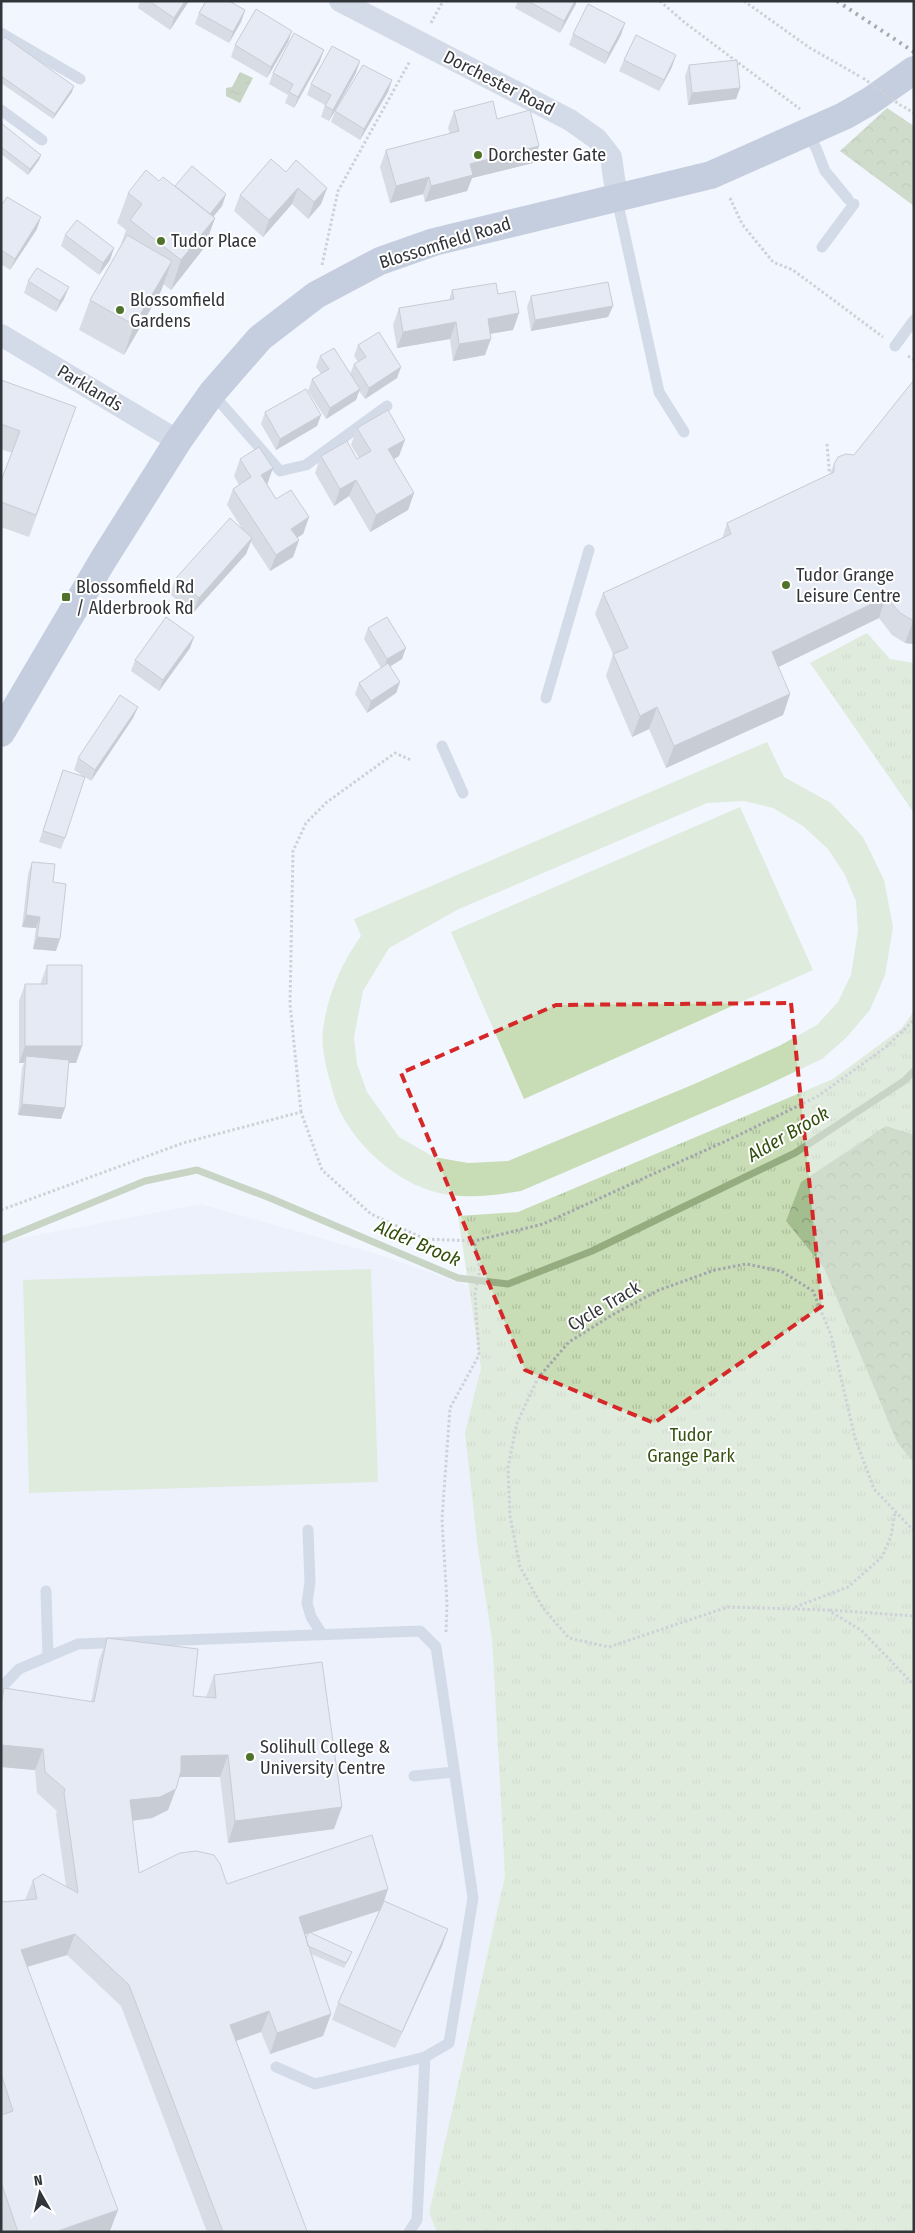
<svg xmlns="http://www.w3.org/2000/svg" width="915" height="2233" font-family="'Fira Sans Condensed',sans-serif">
	<defs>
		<pattern id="grass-tufts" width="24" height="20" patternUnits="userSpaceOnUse" patternTransform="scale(1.25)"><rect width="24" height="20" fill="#c8ddb6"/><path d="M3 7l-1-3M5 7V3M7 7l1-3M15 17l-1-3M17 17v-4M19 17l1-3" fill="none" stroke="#acbe9d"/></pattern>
		<pattern id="forest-crowns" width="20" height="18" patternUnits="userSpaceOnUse" patternTransform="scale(1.25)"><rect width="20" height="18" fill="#a4bd8f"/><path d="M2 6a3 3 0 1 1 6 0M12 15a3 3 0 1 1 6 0" fill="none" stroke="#869a76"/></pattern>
		<pattern id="water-ripples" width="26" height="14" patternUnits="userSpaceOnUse" patternTransform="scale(1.25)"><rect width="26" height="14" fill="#94ac7f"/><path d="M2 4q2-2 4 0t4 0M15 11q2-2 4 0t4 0" fill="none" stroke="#798d69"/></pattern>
	</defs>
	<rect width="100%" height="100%" fill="#f2f6fe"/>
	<!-- built -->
	<path fill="#e4ecfb" d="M201,1204L384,1256L468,1286L481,1368L465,1433L478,1549L492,1639L505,1876L429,2213L437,2232H1V1242Z"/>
	<!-- grass -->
	<path fill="url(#grass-tufts)" d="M867,633L890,659L914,663V813L810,663Z
		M914,1011V2232H437L429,2213L505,1876L492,1639L478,1549L465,1433L481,1368L458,1216L518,1212L833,1079L902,1028Z"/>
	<!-- forest -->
	<path fill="url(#forest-crowns)" d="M887,108L914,126V206L840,151Z
		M886,1126L914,1135V1463L897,1442L824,1268L786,1221L801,1182Z"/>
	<!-- garden -->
	<path fill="#c8ddb6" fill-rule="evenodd" d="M767,742L784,777L831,803L863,837L884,880L893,927L885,975L870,1010L846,1038L822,1059L765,1086L521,1191C497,1195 474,1198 450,1195C403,1189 357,1149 338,1107C334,1098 332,1087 329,1078C325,1063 321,1044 323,1029C328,994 341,964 361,936L354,919ZM744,801L773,808L803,826L828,849L844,873L856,901L858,931L851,975L838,1002L817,1025L779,1046L692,1085L508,1161L468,1163L434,1157L399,1137L367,1092L357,1064L354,1037L363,991L389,948L459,909L707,803Z
		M740,807L813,970L524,1099L451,932Z
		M371,1269L378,1482L29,1493L23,1280Z"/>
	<!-- water -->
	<path fill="url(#water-ripples)" d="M240,72L253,78L240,103L226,96V88L232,87Z"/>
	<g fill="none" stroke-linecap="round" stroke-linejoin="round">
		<!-- stream -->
		<path stroke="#94ac7f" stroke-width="7" d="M1,1240L145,1181L197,1170L270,1198L458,1278L508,1284L592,1251L795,1153L904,1081L914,1071"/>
		<!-- path -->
		<path stroke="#a2a6ac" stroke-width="3" stroke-dasharray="2.5 2.5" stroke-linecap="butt" d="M660,1L684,22L800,109
			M744,1L810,48L861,77
			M431,23L443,1
			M904,107L914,113
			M730,198L742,224L773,262L793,270L883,337
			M322,265L338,191L410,61
			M908,356L914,360
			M827,444L830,479
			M301,1112L290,1004L293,851L306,823L327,802L395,753L411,760
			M1,1210L183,1143L301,1112L322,1170L371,1214L425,1239L474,1241L543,1224L739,1135L818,1096L886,1047L914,1020
			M914,1531L874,1489L855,1438L831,1335L813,1291L781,1271L746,1264L715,1270L659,1290L612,1315L569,1342L538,1378L517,1423L508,1467L510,1516L520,1567L543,1608L569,1638L609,1647L728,1607L828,1610L862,1631L914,1685
			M795,1607L848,1587L882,1557L891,1536L895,1512
			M830,1610L914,1616
			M446,1632L447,1603L442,1519L450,1408L479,1355L475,1293L480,1270L474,1241"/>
		<!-- lane -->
		<path stroke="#b0bacf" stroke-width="11" d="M1,33L80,79
			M1,110L42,140
			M808,134L816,148L825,171L848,199
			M617,199L659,392L684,432
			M822,247L854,204
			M895,346L914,320
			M212,393L280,471L306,465L387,406
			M546,698L589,550
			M442,746L463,793
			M308,1530L310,1582L307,1603L311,1617L322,1634
			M46,1591L48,1657
			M1,1688L19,1669L78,1644L420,1631L436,1647L473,1898L449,2043L425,2057L417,2220L409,2232
			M414,1776L454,1772
			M276,2067L315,2084L425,2057"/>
		<!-- street -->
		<path stroke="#b0bacf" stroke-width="22" d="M340,1L570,120L597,139L611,157L617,199
			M1,335L178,441"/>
		<!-- secondary -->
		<path stroke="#8e9dba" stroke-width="28" d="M1,733L103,560L178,441L212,393L260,338L316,295L380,261L434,242L711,175L844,116L870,101L914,70"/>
		<!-- rail -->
		<path stroke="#4c4f54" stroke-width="4" stroke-dasharray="2.5 5" stroke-linecap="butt" d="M837,1L914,52"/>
		<!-- path-bridge -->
		<path stroke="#a2a6ac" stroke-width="3" stroke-dasharray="2.5 2.5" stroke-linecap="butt" d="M863,78L903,107"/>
	</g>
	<!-- wall -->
	<path fill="#b7bcc8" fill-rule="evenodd" d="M140,1H189L170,30L138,8Z
		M518,1H576L560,33L515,8Z
		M245,10L241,22L229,43L195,24L199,13Z
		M573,34L621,35L605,64L569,45Z
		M1,41L72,92L53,119L1,83Z
		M288,42L267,78L231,57L235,45Z
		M624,60L672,67L659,91L619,71Z
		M320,61L294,108L285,103L288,95L269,84L273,73Z
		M689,65L740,88L736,99L688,105L685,76Z
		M356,73L329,121L321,117L325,105L307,95L311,84Z
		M392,80L388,92L360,140L331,122L335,111Z
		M454,111L497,119L533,163L472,178L467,191L425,202L423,194L390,203L380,167L386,150L450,134L448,128Z
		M1,123L39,160L28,175L1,154Z
		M286,172L327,188L321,204L308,219L292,204L263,237L234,211L240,195Z
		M159,181L175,186L226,194L222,206L213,217L215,218L204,248L171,290L163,284L161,291L124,355L79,330L90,300L119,250L126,230L117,223L128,193Z
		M1,206L37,229L10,270L1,264Z
		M65,235L114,248L110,260L99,275L61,246Z
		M28,281L64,299L56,312L24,293Z
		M452,290L498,294L519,313L513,330L490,334L485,355L453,361L450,339L397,348L393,325L399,308L449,300Z
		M531,296L613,306L608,317L531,331L527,307Z
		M358,345L401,367L397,378L365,399L359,391L356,400L326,419L308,391L312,379L321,374L316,367L320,356L350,374L354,364L358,362L354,356Z
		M1,380L76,407L29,537L1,527V481L12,453L1,449Z
		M914,380V644L905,643L892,635L879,618L778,667L790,694L783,715L666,768L649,729L632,737L606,676L613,654L595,614L603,593L722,539L727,523L830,474L834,464L854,455Z
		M265,412L321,415L317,426L276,450L261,424Z
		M357,428L399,456L394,459L414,493L408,510L370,532L349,496L334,506L315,473L321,456L357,459L359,458L351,445Z
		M240,459L267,484L276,499L309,517L303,534L297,538L299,540L293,557L270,571L251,542L246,554L192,614L170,594L176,578L241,527L227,505L233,489L239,485L234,476Z
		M368,628L402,659L390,666L400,682L396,693L367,713L355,694L359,683L381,668L364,639Z
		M194,637L190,648L159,691L131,671L135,660Z
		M138,707L133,718L91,781L74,770L78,758Z
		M63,770L65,838L61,849L39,842Z
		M32,862L56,951L33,949L36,928L22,927L28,874Z
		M47,965L82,1046L76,1063H69L61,1119L18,1115L22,1068L24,1063H19V1001L25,984H41V982Z
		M107,1638L193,1696L206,1697L214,1675L334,1829L228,1843L220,1777H179L168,1810L152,1818L132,1821L139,1873L227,1884L388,1889L384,1901L448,1929L442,1946L395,2048L332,2020L338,2003L379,1911L310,1933L350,1957L344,1968L311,1954L331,2014L323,2036L270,2054L261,2032L236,2041L306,2232H207L121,2006L67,1955L27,1967L110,2231L3,2232L1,2227V1898L3,1902L25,1900L33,1880L66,1886L56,1814L57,1811L37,1793L35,1770L1,1767V1694L4,1688L91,1702L99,1660ZM308,1933L306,1938L305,1934Z"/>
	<!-- shaded-wall -->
	<path fill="#9599a2" d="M185,1H189L170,30L174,18Z
		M575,1H576V4L560,33L564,21Z
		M245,10L241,22L229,43L233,32Z
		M625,23L621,35L605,64L609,53Z
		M292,31L288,42L267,78L271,67Z
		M324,50L320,61L294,108L298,97Z
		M676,55L672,67L659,91L664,80Z
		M360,61L356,73L329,121L333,110Z
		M392,80L388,92L360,140L364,129Z
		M74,86L72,92L53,119L55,114Z
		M740,88L736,99L688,105L692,93Z
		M539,146L533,163L472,178L467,191L425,202L431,186L470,164Z
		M41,155L39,160L28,175L30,169Z
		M429,177L423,194L390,203L396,186Z
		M298,188L292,204L263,237L269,220Z
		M327,188L321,204L308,219L314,202Z
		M226,194L222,206L204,228L208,216Z
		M41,217L37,229L10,270L15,259Z
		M215,218L204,248L171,290L181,260Z
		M114,248L110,260L99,275L103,263Z
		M172,261L161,291L124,355L134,325Z
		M69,287L64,299L56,312L60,301Z
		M613,306L608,317L531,331L535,320Z
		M519,313L513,330L482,335L488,319Z
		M456,322L450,339L397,348L403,332Z
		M491,339L485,355L453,361L459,344Z
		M401,367L397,378L365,399L369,388Z
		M360,389L356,400L326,419L330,408Z
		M321,415L317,426L276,450L280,439Z
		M405,440L399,456L382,466L388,449Z
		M273,468L267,485L261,475Z
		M356,480L349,496L334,506L340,489Z
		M414,493L408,510L370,532L376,515Z
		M309,517L303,534L285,545L291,529Z
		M252,538L246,554L192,614L199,598Z
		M299,540L293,557L270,571L276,555Z
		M886,597L879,618L764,674L772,652Z
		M913,621L914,644L905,643Z
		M194,637L190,648L159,691L163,680Z
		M406,648L402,659L383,671L387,659Z
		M400,682L396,693L367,713L371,701Z
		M790,694L783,715L666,768L674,746Z
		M138,707L133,718L91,781L95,770Z
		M657,707L649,729L632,737L640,716Z
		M26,915L40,917L36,928L22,927Z
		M37,937L60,939L56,951L33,949Z
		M25,1046H82L76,1063H26V1056L24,1063H19Z
		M22,1104L65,1108L61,1119L18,1115Z
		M1,1745L43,1749L35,1770L1,1767Z
		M228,1755L220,1777H173L181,1756Z
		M176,1789L168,1810L152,1818L122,1822L130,1800Z
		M342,1807L334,1829L228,1843L235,1821Z
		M388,1889L381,1910L291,1939L299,1917Z
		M448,1929L442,1946L395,2048L402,2032Z
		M75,1934L67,1955L13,1971L21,1950Z
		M269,2011L261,2032L222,2046L230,2025Z
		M331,2014L323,2036L270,2054L277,2033Z
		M118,2210L110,2231L108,2232H55Z"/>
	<!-- building -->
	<path fill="#d5dbe8" stroke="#9599a2" d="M149,1H185L174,18Z
		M206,1H229L245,10L233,32L199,13Z
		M528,1H575L564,21Z
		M588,4L625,23L609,53L573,34Z
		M256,9L292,31L271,67L235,45Z
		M294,33L324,50L298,97L289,92L293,84L273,73Z
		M636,35L676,55L664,80L624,60Z
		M5,37L74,86L55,114L1,76V41Z
		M332,46L360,61L333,110L325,106L331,95L311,84Z
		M737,60L740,88L692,93L689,65Z
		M363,65L392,80L364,129L335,111Z
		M493,101L497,119L530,110L539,146L470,164L473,175L431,186L429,177L396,186L386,150L459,131L454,111Z
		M1,123L41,155L30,169L1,147Z
		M271,159L286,172L296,160L327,188L314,202L298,188L269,220L240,195Z
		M192,166L226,194L210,214L175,186Z
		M146,170L159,181L163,177L215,218L181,260L130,220L142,204L128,193Z
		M7,197L41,217L15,259L1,250V206Z
		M77,220L114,248L103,263L65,235Z
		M127,235L172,261L134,325L90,300Z
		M37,268L69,287L60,301L28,281Z
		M608,282L613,306L535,320L531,296Z
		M496,283L498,294L515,291L519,313L488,319L491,339L459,344L456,322L403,332L399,308L454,299L452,290Z
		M379,332L401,367L369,388L354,364L366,357L358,345Z
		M334,348L360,389L330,408L312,379L329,369L320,356Z
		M1,380L76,407L36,515L1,502V481L20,431L1,424Z
		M914,380V621L900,613L886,597L772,652L790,694L674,746L657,707L640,716L613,654L628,648L603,593L731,534L727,523L834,472V464L838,457L846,454L854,455Z
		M306,389L321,415L280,439L265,412Z
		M388,410L405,440L388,449L414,493L376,515L356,480L340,489L321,456L347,441L357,459L371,451L357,428Z
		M259,447L273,468L261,475L276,499L291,490L309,517L291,529L299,540L276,555L233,489L251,477L240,459Z
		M230,518L252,538L199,598L176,578Z
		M166,617L194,637L163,680L135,660Z
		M387,617L406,648L387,659L368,628Z
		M388,663L400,682L371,701L359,683Z
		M120,695L138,707L95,770L78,758Z
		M63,770L85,777L65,838L43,831Z
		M32,862L55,864L53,882L66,884L60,939L37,937L40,917L26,915Z
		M47,965H82V1046H25V984H47Z
		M26,1056L69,1060L65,1108L22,1104Z
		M107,1638L198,1649L193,1696L216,1698L214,1675L322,1662L342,1807L235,1821L228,1755L181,1756V1771L176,1789L160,1797L130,1800L139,1873L180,1853L196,1851L214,1855L220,1864L227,1884L372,1835L388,1889L299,1917L331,2014L277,2033L269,2011L230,2025L307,2231L303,2232H223L129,1985L75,1934L21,1950L118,2210L55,2232H18L1,2182V2115L13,2111L1,2073V1898L3,1902L37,1899L33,1880L43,1874L78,1893L64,1793L65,1789L45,1772L43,1749L1,1745V1706L4,1688L94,1702Z
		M384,1901L448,1929L402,2032L338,2003Z
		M309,1932L352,1952L346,1963L308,1946L306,1938Z"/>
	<!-- marked area -->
	<path d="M0 0H915V2233H0ZM791,1003L822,1306L654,1423L525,1370L401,1073L556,1005Z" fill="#f2f6fe" fill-opacity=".55" fill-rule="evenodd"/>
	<path fill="none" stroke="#d62828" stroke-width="4" stroke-dasharray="10 6" stroke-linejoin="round" d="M791,1003L822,1306L654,1423L525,1370L401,1073L556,1005Z"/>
	<!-- markers -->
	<g fill="#50732b" stroke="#fff" stroke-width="2">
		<circle cx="478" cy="155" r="5"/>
		<circle cx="161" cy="241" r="5"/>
		<circle cx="120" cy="310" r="5"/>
		<circle cx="786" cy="585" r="5"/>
		<rect x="61" y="592" width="10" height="10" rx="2.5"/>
		<circle cx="250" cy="1757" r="5"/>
	</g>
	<g text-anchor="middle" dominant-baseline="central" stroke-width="4" stroke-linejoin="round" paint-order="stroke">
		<!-- street labels -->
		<g font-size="18" fill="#32353a" stroke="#fff">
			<text transform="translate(499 83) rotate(27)">Dorchester Road</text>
			<text transform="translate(445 243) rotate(-17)">Blossomfield Road</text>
			<text transform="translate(90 388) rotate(31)">Parklands</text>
			<text transform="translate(604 1306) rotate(-30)">Cycle Track</text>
		</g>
		<!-- poi labels -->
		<g font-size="18" fill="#32353a" stroke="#fff" text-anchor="start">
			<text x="488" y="155">Dorchester Gate</text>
			<text x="171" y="241">Tudor Place</text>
			<text x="130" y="300">Blossomfield<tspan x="130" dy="21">Gardens</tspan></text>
			<text x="796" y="575">Tudor Grange<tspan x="796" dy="21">Leisure Centre</tspan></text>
			<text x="76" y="587">Blossomfield Rd<tspan x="76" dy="21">/ Alderbrook Rd</tspan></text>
			<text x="260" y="1747">Solihull College &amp;<tspan x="260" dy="21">University Centre</tspan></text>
		</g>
		<!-- park labels -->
		<g font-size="18" fill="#365311" stroke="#fff">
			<text x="691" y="1435">Tudor<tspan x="691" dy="21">Grange Park</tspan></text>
		</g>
		<!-- water labels -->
		<g font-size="19" font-style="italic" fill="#314e0a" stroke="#fff">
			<text transform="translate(788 1134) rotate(-30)">Alder Brook</text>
			<text transform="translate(418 1243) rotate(23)">Alder Brook</text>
		</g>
	</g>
	<!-- border -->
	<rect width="915" height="2233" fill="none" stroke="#32353a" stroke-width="5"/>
	<!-- north arrow -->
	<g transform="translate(40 2193) rotate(352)" stroke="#ffffff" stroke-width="4" paint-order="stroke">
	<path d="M0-4L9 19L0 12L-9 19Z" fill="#32353a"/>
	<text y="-8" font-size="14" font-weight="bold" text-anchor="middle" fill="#32353a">N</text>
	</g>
</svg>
